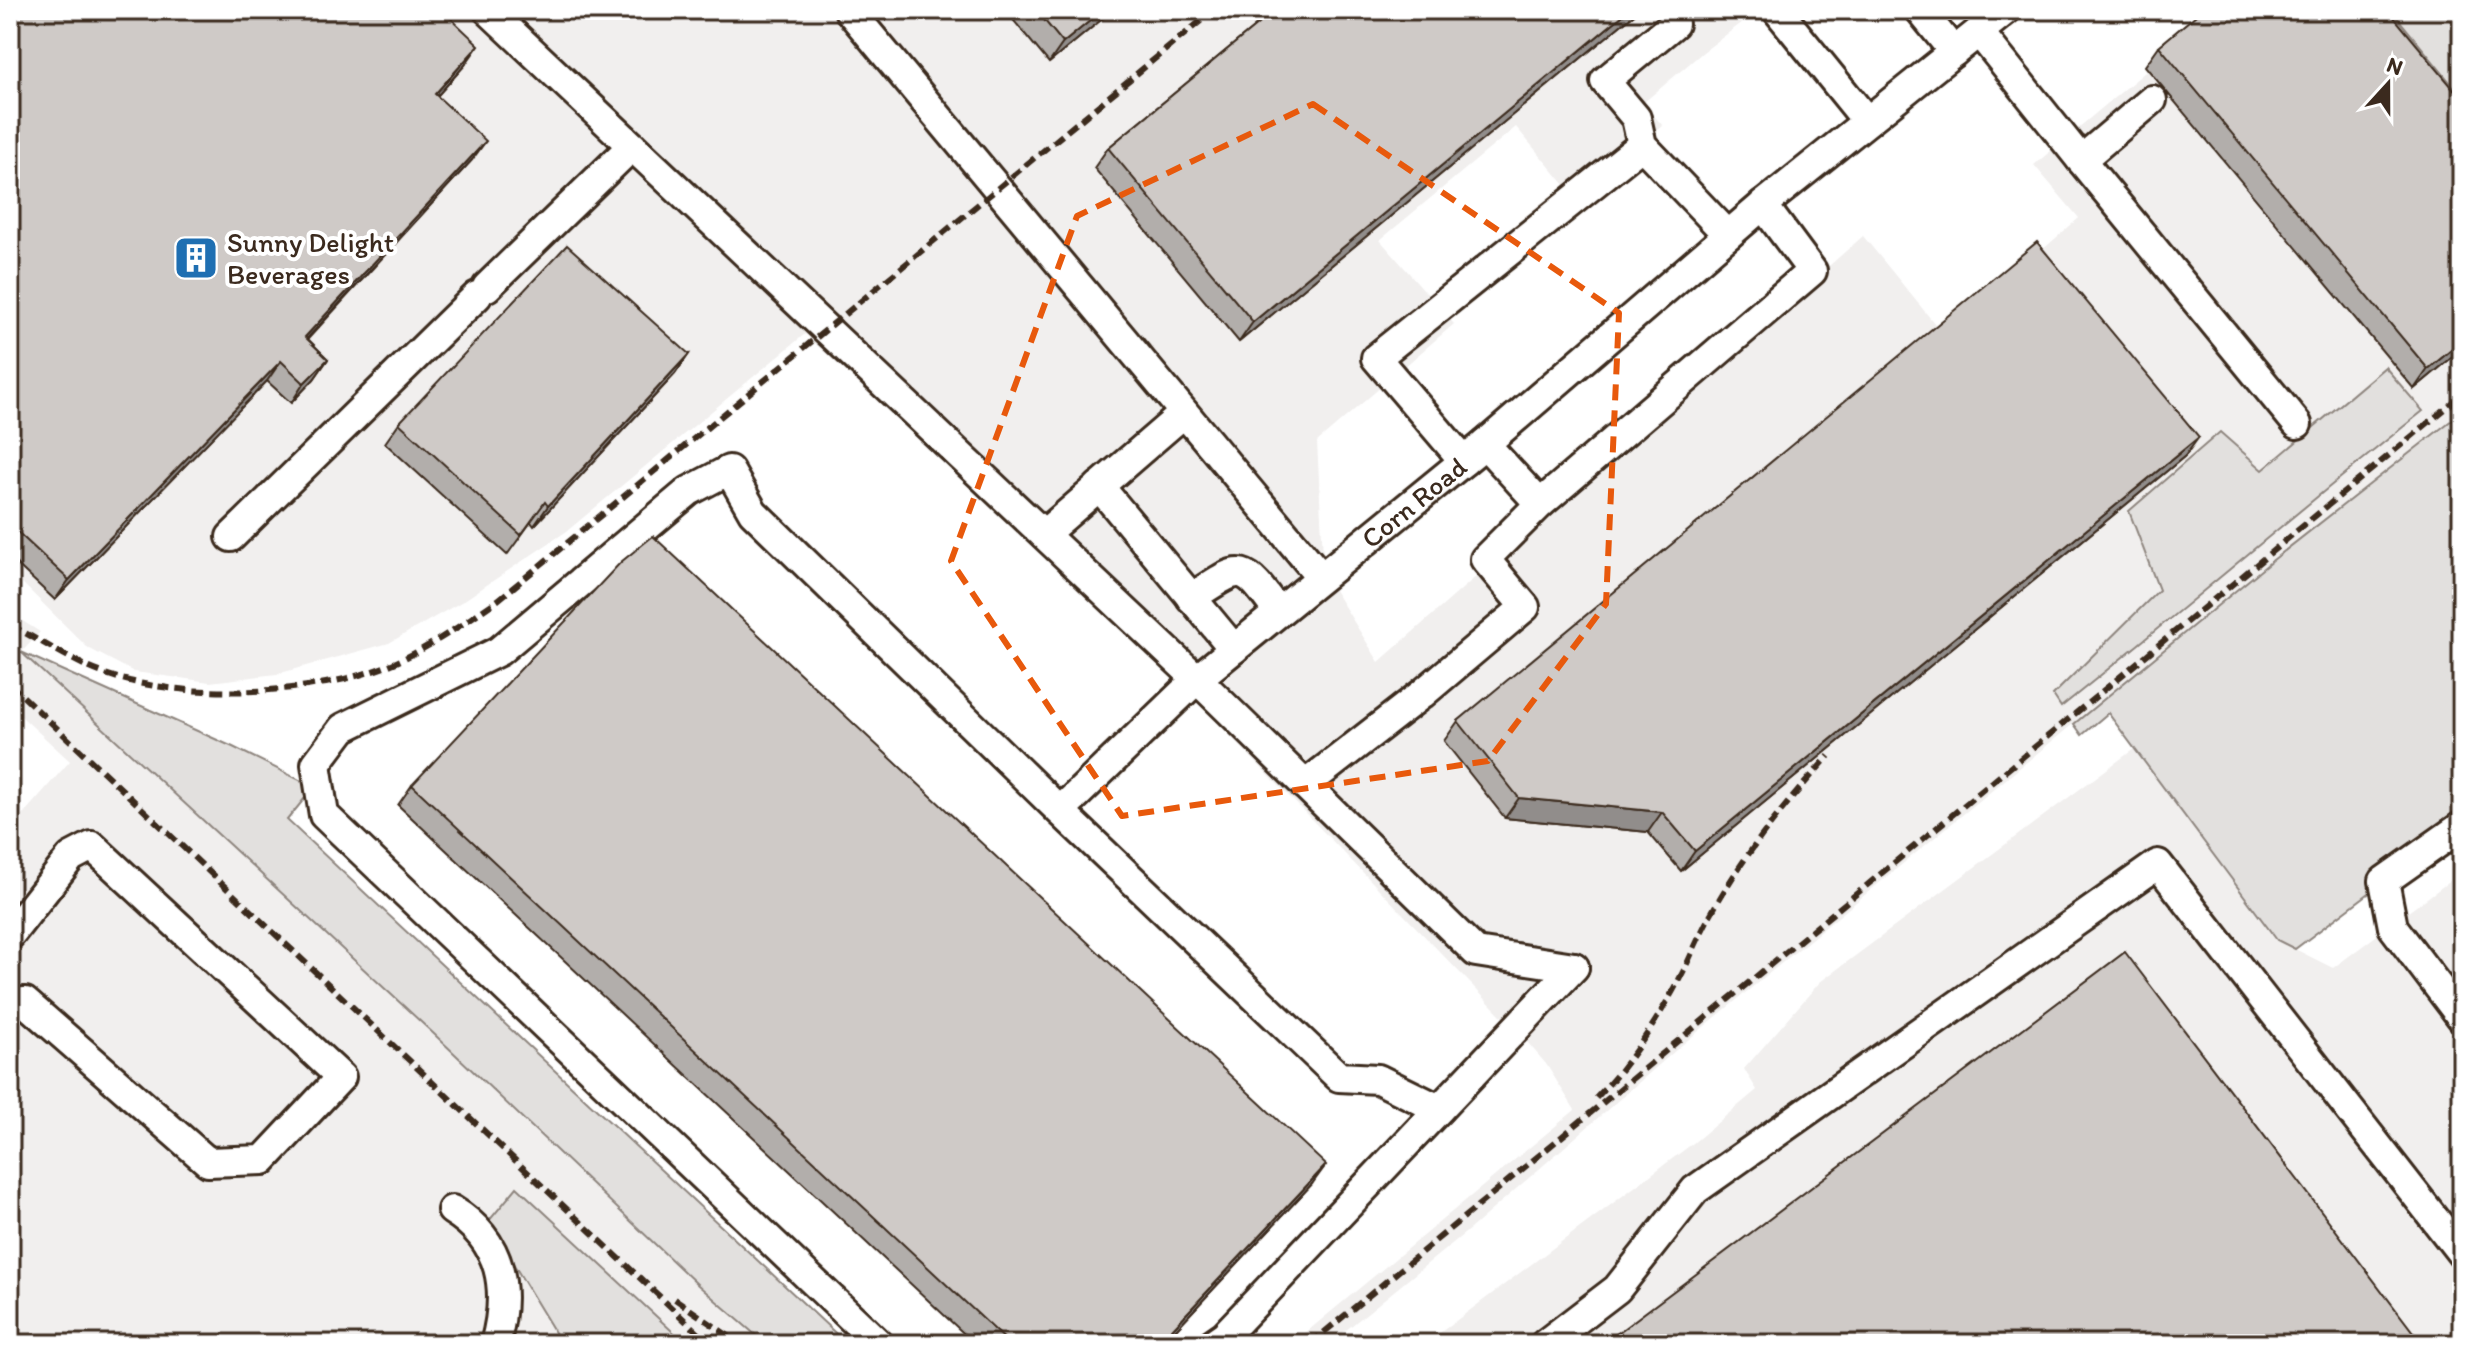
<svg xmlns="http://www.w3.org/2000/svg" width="2472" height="1354" font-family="Itim,sans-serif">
	<rect width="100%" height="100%" fill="#fff"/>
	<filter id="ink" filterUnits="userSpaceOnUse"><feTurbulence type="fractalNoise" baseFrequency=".0125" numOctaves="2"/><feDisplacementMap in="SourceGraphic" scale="16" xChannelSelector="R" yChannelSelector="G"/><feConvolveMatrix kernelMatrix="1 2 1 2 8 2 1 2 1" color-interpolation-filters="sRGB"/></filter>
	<g filter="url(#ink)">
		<!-- built -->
		<path fill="#f1efee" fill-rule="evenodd" d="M25,10H1759L1703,52L1643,103L1663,126L1576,198L1516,127L1380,240L1454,324L1317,442L1324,574L1379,662L1863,236L1944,335L2079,218L2034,165L2219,10H2391L2462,97V412L2273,560L1683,1044L1470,1229L1329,1344H1292L1575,1110L1546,1064L1528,1043L1159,662L805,334L567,531L463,601L389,643L277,674L210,682L134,672L88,648L10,571V26ZM2385,367L2422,411L2294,514L2173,618L2061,706L2053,695L2159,590L2220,432L2263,470Z
			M10,613L40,632L21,653L435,1035L698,1285L766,1344H686L517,1187L489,1222L562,1344H10V829L70,761L10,706Z
			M2134,749L2277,940L2333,968L2462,872V1344H1425L1692,1144L1757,1090L1744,1069L1820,982Z"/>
		<!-- green -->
		<path fill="#e2e0de" stroke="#8e857e" stroke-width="2" d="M2391,10H2462V97Z
			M2385,367L2423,411C2301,508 2183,610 2061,707L2053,695L2159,590L2129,511L2220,432L2263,470Z
			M2462,412V823L2295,949L2277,940L2108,713L2082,735L2074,724L2273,560Z
			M21,652L233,747L314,787L287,820L847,1344H766L698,1285L435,1035Z
			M517,1187L686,1344H562L488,1222Z"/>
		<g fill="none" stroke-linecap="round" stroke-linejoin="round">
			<!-- minor casing -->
			<g stroke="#3b2a1e" stroke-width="34">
				<g id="minor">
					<path d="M488,10L1197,679L1476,952L1574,967"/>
					<path d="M849,10L1321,577"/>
					<path d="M1777,10L1867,121"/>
					<path d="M1920,10L1954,52"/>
					<path d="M1674,24L1605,81L1636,118L1642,145L1728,235"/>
					<path d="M1979,32L2081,160L2152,100"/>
					<path d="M2081,160L2297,424"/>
					<path d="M487,287L632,146"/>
					<path d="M1485,444L1540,504"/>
					<path d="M1464,461L1376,358L1642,145"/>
					<path d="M1099,486L1234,649"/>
					<path d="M1044,534L1184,413"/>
					<path d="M231,537L477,296"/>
					<path d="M1191,598C1243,564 1241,561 1278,612"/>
					<path d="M1305,785L1422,694L1525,607L1485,559L1540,504L1812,271L1763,205"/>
					<path id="s1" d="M1060,811L1197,679L1485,444L1763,205L2006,10"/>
					<path d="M2462,826L2384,881L2393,927L2462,1018"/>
					<path d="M10,935L71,857L92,846L341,1077L263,1160L208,1162L25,1002L10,1003"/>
					<path d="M452,1210C503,1241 510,1290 495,1344"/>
					<path d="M879,1344L324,815L316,764L343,728L499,651L689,491L729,470L753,512L1060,811L1339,1077L1378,1079L1439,1109"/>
					<path d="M1212,1344L1225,1335L1574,967"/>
					<path d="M1545,1344L1617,1289L1695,1190L2158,864L2462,1254"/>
				</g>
			</g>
			<!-- minor -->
			<use href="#minor" stroke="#fff" stroke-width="28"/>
			<!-- rail -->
			<path stroke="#3b2a1e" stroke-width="6" stroke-dasharray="12 6" stroke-linecap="butt" d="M10,625C37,639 63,655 90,668C169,703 316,697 394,663C431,647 465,622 498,600L1214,10
				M10,684L710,1344
				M1596,1098C1631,1062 1660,1017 1683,972C1693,952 1701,931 1712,912C1744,854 1785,804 1829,756
				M675,1299L740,1344
				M1310,1344L2462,395"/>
		</g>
		<!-- wall -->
		<path fill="#b2aeab" stroke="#3b2a1e" stroke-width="2" d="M1005,10H1113L1049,63Z
			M1275,10H1639L1239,342L1094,168L1108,148Z
			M10,19L465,65L437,96L472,160L308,339L328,359L314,379L291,403L267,381L55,600L10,558Z
			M2159,46L2462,99V349L2414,389L2145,66Z
			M689,354L675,374L534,526L531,522L507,555L385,443L399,423Z
			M2185,456L1681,871L1648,832L1505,818L1444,741L1458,721Z
			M412,785L1312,1184L1162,1344H975L398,805Z"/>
		<!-- shaded-wall -->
		<path fill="#918d8b" stroke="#3b2a1e" stroke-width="2" d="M1103,10H1113L1049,63L1063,43Z
			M1629,10H1639L1239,342L1253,322Z
			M479,45L465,65L421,114L435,94Z
			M486,141L472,160L291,356L305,337Z
			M2462,341V349L2414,389L2428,369Z
			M689,354L675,374L534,526L548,506Z
			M328,359L314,379L291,403L304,383Z
			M281,361L267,381L55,600L69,580Z
			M2199,437L2185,456L1681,871L1695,851Z
			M1519,798L1662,812L1648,832L1505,818Z
			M1326,1165L1312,1184L1162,1344H1158Z"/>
		<!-- building -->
		<path fill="#cfcac7" stroke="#3b2a1e" stroke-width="2" d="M19,10H442L479,45L435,94L486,141L305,337L328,359L304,383L281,361L69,580L10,525V19Z
			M1036,10H1103L1063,43Z
			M1275,10H1629L1253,322L1108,148Z
			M2202,10H2388L2462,99V341L2428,369L2159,46Z
			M2037,242L2199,437L1695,851L1662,812L1519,798L1458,721Z
			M567,245L689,354L548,506L545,502L521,535L399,423Z
			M653,536L1326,1165L1158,1344H1010L412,785L621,562Z
			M2125,952L2422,1344H1603Z"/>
	</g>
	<!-- marked area -->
	<path fill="none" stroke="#e8590c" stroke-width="6" stroke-dasharray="16 10" stroke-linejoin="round" d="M1313,104L1619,313L1606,604L1488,761L1122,816L951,561L1077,216Z"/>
	<!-- icons -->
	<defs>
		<g id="building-square" transform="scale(2.3)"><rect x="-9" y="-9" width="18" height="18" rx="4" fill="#1f6fb2" stroke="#fff"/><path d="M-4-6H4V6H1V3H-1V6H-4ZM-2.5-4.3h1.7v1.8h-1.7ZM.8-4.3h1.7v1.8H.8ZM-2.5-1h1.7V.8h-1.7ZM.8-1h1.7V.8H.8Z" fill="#fff"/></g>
	</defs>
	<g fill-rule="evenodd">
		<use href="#building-square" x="196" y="258"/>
	</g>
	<g text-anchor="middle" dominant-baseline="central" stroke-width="8" stroke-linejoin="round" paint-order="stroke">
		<!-- poi labels -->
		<g font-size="28" fill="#3b2a1e" stroke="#fff" text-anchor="start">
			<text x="227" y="242">Sunny Delight<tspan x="227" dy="32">Beverages</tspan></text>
		</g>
		<!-- street labels -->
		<g font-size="28" fill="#3b2a1e" stroke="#fff">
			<text stroke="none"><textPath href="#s1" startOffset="470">Corn Road</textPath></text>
		</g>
	</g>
	<!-- margin -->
	<rect width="2472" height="1354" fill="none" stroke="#fff" stroke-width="40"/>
	<rect x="20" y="20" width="2432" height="1314" fill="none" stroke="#3b2a1e" stroke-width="3" filter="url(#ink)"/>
	<!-- north arrow -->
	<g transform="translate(2388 84) rotate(21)" stroke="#ffffff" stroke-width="6" paint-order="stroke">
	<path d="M0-6L14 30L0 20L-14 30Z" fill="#3b2a1e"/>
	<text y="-12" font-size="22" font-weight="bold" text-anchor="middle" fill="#3b2a1e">N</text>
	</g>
</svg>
